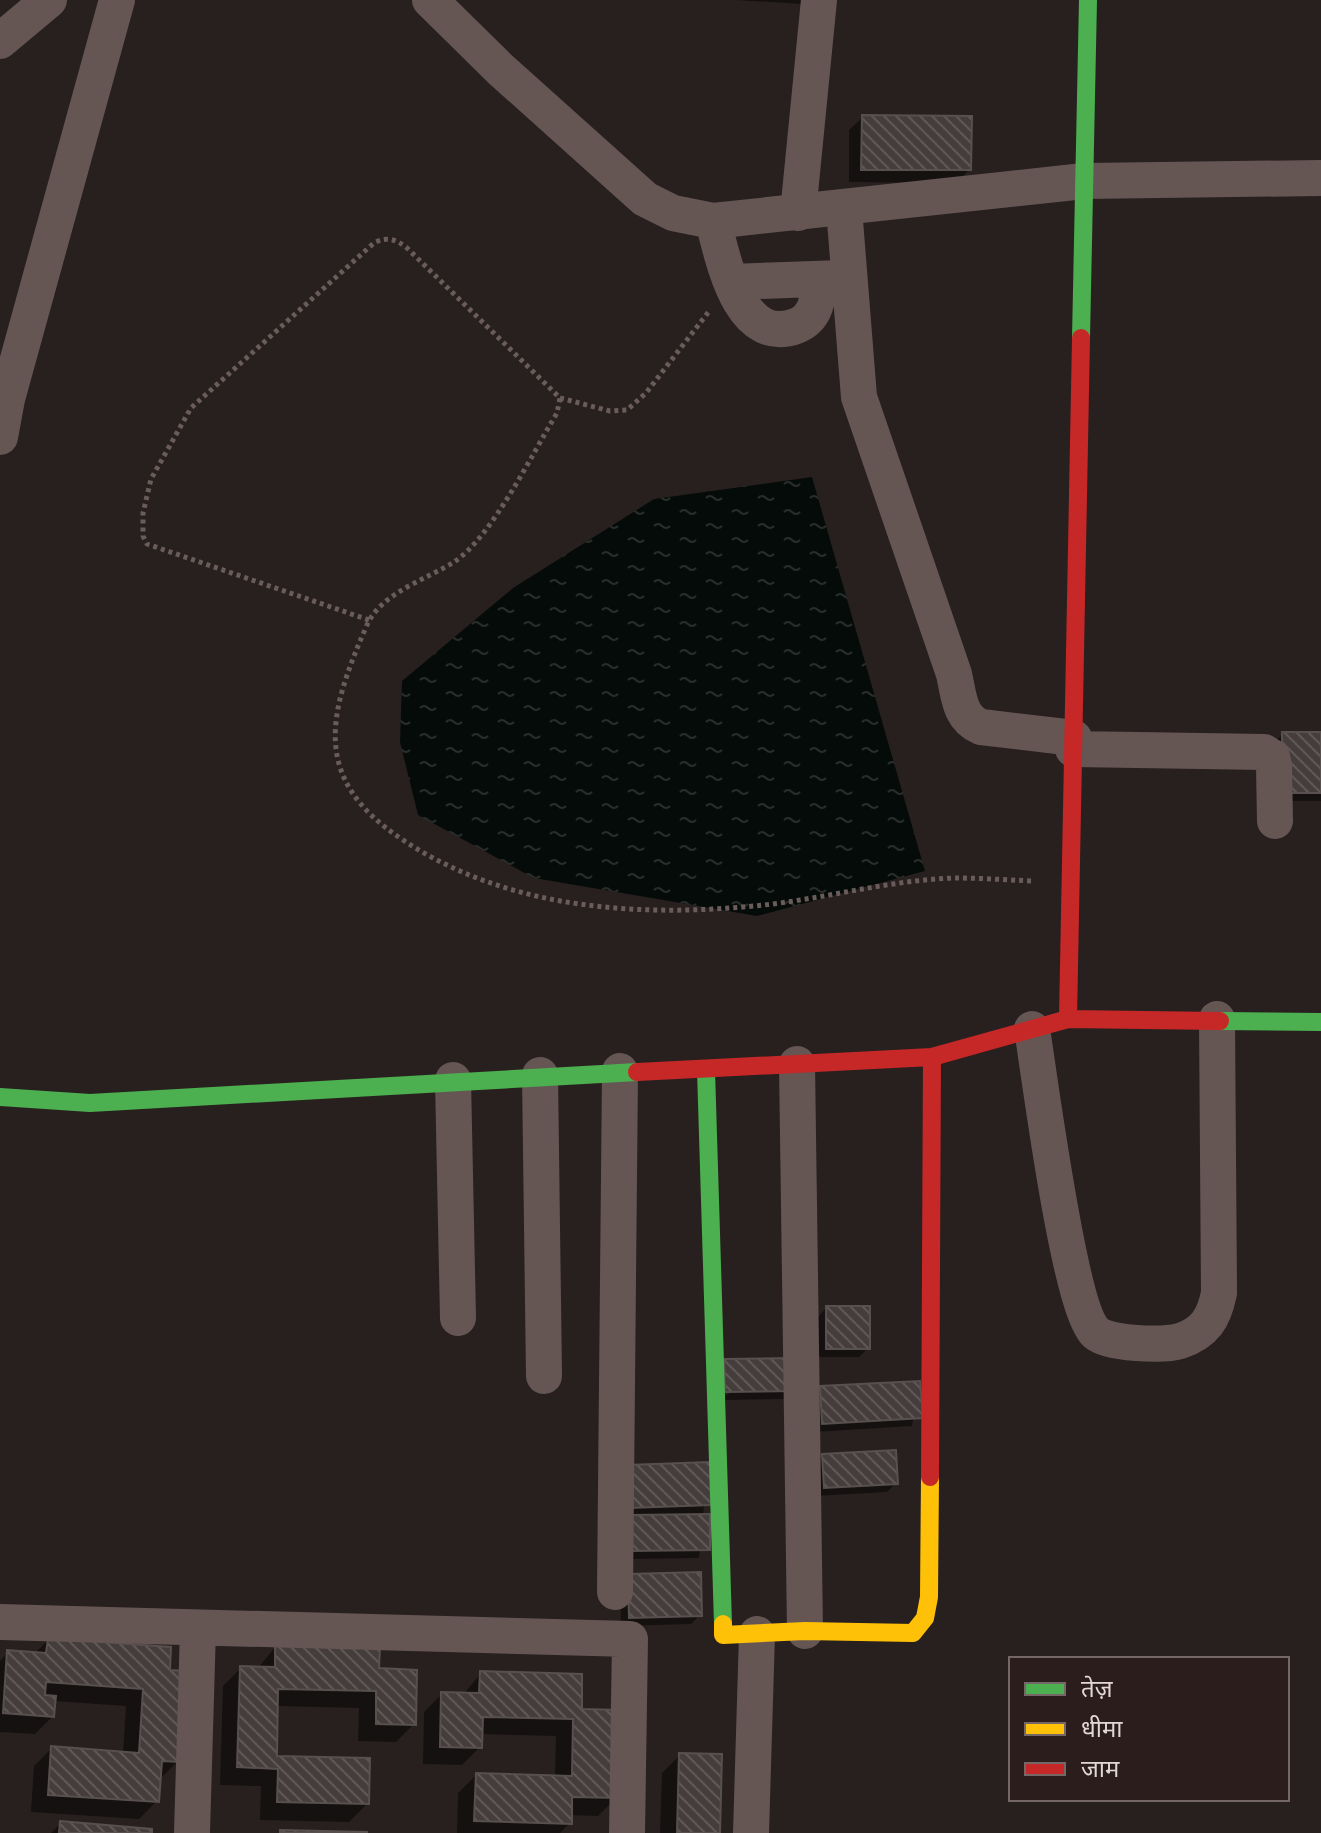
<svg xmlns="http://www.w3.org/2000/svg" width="1321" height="1833" font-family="'Space Grotesk','Noto Sans Devanagari',sans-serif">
	<defs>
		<pattern id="water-ripples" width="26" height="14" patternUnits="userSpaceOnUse" patternTransform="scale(2)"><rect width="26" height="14" fill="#050b09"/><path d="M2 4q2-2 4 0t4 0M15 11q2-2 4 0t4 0" fill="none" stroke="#292e2c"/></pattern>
		<pattern id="building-back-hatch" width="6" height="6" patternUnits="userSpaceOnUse" patternTransform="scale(2)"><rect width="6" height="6" fill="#443d3c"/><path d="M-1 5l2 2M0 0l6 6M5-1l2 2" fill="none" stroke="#5f5857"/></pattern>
	</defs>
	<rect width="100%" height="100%" fill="#28201e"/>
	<!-- water -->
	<path fill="url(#water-ripples)" d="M812,477L925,871L757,916L534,878L418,815L400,742L402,681L513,588L654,499Z"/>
	<!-- shadow -->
	<path fill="#0007" d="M735,0H807L803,4Z
		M863,117L969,170L956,183L849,182V130Z
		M1283,734H1321V801H1274V743Z
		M826,1308L868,1348L859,1357H818V1317Z
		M792,1360L784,1399L717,1400Z
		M919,1383L912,1426L814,1432L812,1397L820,1388Z
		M823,1456L896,1483L887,1492L815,1496L814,1465Z
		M708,1464L699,1558L622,1559L619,1476Z
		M620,1585L700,1615L691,1624L621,1626Z
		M48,1640L168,1672L178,1761L160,1779L157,1801L139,1819L31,1812L34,1766L52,1748L123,1754L126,1706L54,1701L53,1716L35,1734L0,1732V1661L8,1652L34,1654Z
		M276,1646L377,1670L414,1724L396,1742L358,1741L359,1708L276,1706L275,1758L367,1804L349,1822L260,1820L261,1786L220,1785L223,1686L241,1668H258Z
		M481,1673L580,1711L616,1798L598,1816L570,1815V1823L560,1833H457L458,1793L476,1775L555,1777L556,1736L480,1734V1747L462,1765L423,1764L424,1712L442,1694L463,1695Z
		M680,1755L718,1833H660L662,1773Z
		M61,1823L150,1833H51Z"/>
	<!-- building -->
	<path fill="url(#building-back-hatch)" stroke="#57504e" stroke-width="2" d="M862,115L972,116L971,170H861Z
		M1282,732H1321V793H1282Z
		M826,1306H870V1349H826Z
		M794,1358L795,1391L725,1392L724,1359Z
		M920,1381L923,1418L822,1424L820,1386Z
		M896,1450L898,1484L824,1488L822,1454Z
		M710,1462L711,1505L629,1508L627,1465Z
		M710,1514V1550L630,1551L629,1515Z
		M701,1572L702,1616L629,1618L628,1574Z
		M48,1638L171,1647L170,1670L186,1671L179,1762L162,1761L159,1802L48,1795L51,1746L139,1753L143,1689L46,1682L45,1695L56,1696L54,1717L3,1713L7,1650L46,1653Z
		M275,1644L380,1646L379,1668L417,1670L416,1725L376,1724V1691L278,1689L277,1756L370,1758L369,1804L277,1802L278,1769L237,1767L240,1666L275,1667Z
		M480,1671L582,1674V1709L620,1710L618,1798L572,1797V1824L474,1821L476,1773L572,1776L573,1719L483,1717L482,1748L440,1747L441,1692L479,1693Z
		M679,1753L722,1754L720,1833H677Z
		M60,1821L152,1829V1833H59Z
		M280,1830L367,1832V1833H280Z"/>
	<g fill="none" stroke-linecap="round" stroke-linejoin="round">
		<!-- path -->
		<path stroke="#695c5a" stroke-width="5" stroke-dasharray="4 4" stroke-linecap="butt" d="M560,398L610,411L627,410L646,393L710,310
			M369,620L147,544L143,536V513L151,479L191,408L375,242C388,237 395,239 406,247L560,398L557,413C532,454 492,537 454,562C427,579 381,593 367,625C328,714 310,779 403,840C508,910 641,918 764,905C827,898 891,880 955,878C981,878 1008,880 1034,881"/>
		<!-- street -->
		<path stroke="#655654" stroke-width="36" d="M430,0L500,69L645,199L673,213L713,221L1084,181L1321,178
			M0,41L49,0
			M844,208L859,397L954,674C959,696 959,718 981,727L1074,738
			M798,213L819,0
			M713,221C723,258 739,347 796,326C817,318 818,298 819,279
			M731,282L842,278
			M0,437L7,399L117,0
			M1073,749L1264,752L1272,757L1274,766L1275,821
			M1032,1029C1040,1079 1069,1308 1096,1333C1108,1344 1164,1346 1180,1341C1205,1333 1214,1318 1219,1293L1217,1019
			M797,1064L805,1631
			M540,1075L544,1376
			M453,1080L458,1318
			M615,1592L620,1071
			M0,1622L630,1639L627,1833
			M192,1833L198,1628
			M751,1833L757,1634"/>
		<!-- fast -->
		<path stroke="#4caf50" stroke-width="18" d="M1081,338L1088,0
			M1220,1021L1321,1022
			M706,1070L723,1624
			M0,1097L90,1103L637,1072"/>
		<!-- slow -->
		<path stroke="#ffc107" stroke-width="18" d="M723,1624V1635L805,1631L913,1633L925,1618L929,1597L930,1477"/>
		<!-- jam -->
		<path stroke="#c62828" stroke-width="18" d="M1068,1019L1081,338
			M637,1072L932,1057L1068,1019L1220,1021
			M930,1477L932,1057"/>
	</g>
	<!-- legend -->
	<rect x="1009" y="1657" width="280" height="144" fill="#2b1d1b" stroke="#746765" stroke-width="2"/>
	<rect x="1025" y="1683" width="40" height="12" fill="#4caf50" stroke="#746765" stroke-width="2"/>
	<text x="1081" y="1697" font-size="24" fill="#e1d7d5">तेज़</text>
	<rect x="1025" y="1723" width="40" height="12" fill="#ffc107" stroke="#746765" stroke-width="2"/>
	<text x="1081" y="1737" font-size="24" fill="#e1d7d5">धीमा</text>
	<rect x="1025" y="1763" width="40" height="12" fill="#c62828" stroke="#746765" stroke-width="2"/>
	<text x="1081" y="1777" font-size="24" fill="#e1d7d5">जाम</text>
</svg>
